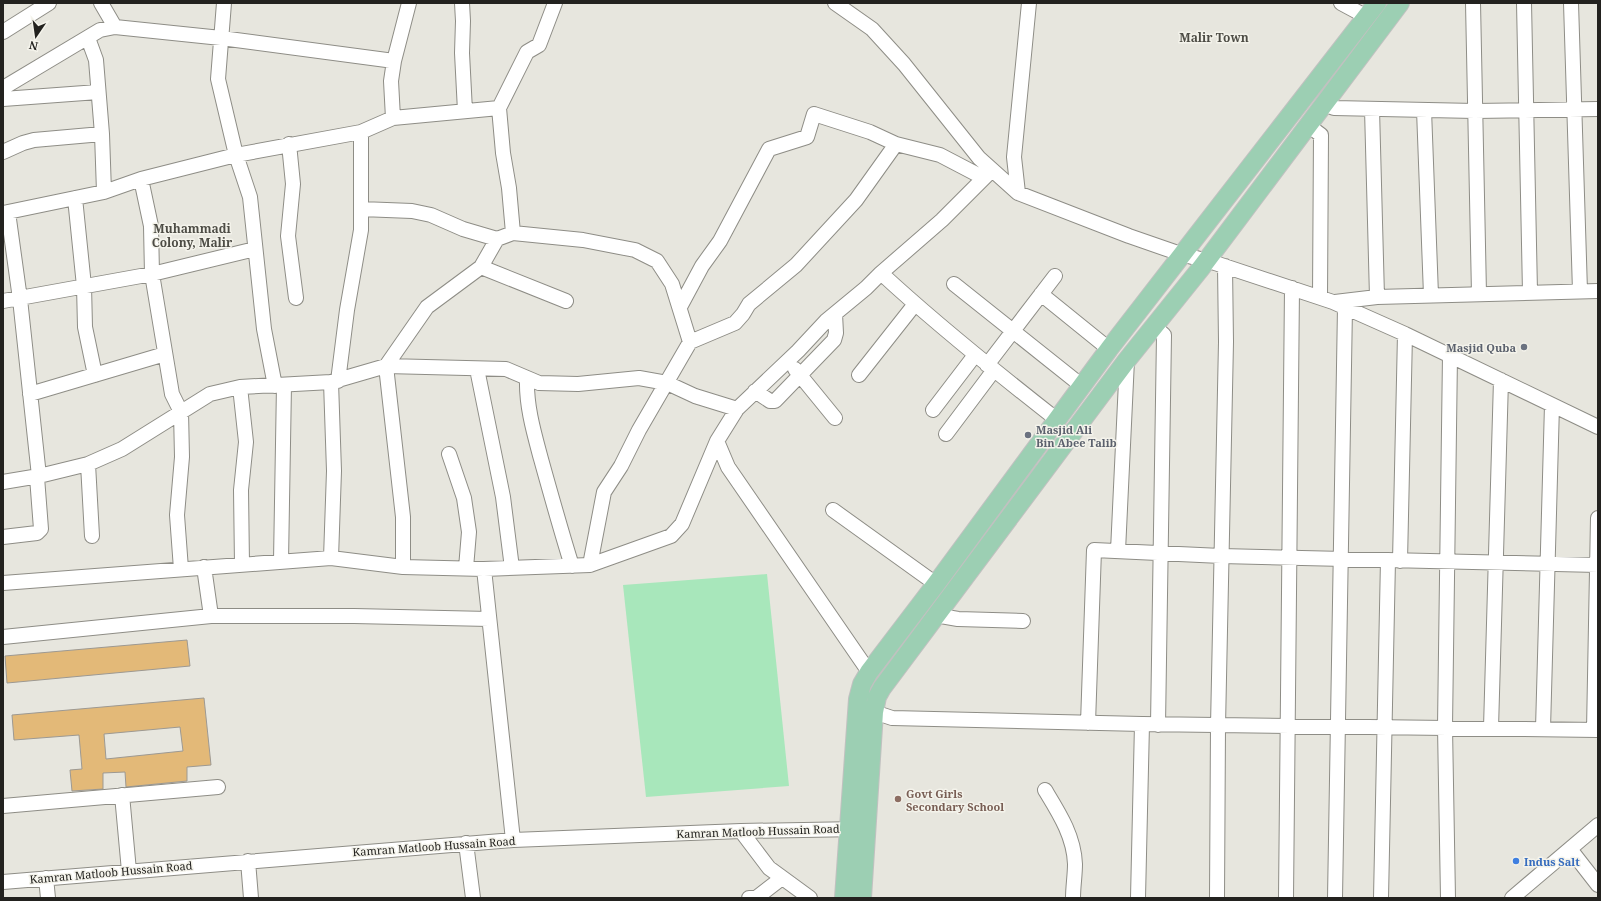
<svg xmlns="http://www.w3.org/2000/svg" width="1601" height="901" font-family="'Noto Serif',serif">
	<rect width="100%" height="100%" fill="#e7e6de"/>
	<!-- green -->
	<path fill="#a8e7bb" d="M767,574L789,786L646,797L623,585Z"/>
	<!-- building -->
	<path fill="#e3b978" stroke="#9d9992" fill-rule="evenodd" d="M187,640L190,666L7,683L5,656Z
		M204,698L211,765L187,767V781L126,787L125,772L103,773V789L72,791L70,770L82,769L79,735L14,740L12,715ZM180,727L183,751L106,759L104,734Z"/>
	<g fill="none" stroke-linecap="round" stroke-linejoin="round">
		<!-- minor casing -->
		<g stroke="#8e8d86" stroke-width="16">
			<path id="minor" d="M101,3L115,27
				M224,3L218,79L236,155L250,197L264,329L275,386
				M462,3L463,21L462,53L465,111
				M835,3L872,29L904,64L979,158L1018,193L1129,236L1181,254L1215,263L1333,302L1405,334L1598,427
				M1341,3L1367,17
				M1473,3L1479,294
				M1524,3L1530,292
				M1571,3L1580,291
				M3,32L49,3
				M88,38L96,60L102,134L104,192
				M3,88L100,30L115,27L221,38L394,61
				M3,99L98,92
				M1323,104L1334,108L1475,111L1598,109
				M1372,109L1377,297
				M1424,110L1431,295
				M393,118L391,81L394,61L409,3
				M1309,126L1321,135L1320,297
				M289,144L293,184L288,236L296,298
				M3,152L23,143L34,140L102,134
				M141,179L151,226L152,274L172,394L181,412L182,457L177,515L181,569
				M1018,193L1014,157L1029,3
				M75,198L84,286L85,327L95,375
				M361,209L412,211L431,215L463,229L497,239
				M8,212L20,299L39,476
				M3,213L104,192L141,179L236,155L361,132L393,118L499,108
				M513,233L583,240L635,250L657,261L672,284L690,342
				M481,267L566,301
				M881,273C937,325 996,372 1056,419
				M954,284L1082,386
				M1041,294L1109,349
				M3,301L152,274L255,249
				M1335,302L1377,297L1598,291
				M680,307L702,266L720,241L769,149L807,137L814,114L870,132L896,144L940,155L984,178
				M1154,326L1164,335L1158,725
				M987,365L1055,276
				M477,369L503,497L512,568
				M795,369L835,418
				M859,375L915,304
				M527,378C526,406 534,433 541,459C551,495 561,531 572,566
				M338,381L347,310L361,230V132
				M331,382L334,471L331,558
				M240,387L246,442L241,490L242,564
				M755,391L770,401H775L834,340L836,333L835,314
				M30,394L165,354
				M933,410L975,355
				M946,434L994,370
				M717,441L728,467L869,672
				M449,454L464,498L469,532L466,568
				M88,464L92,536
				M3,482L39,476L88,464L122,449L210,394L240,387L331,382L386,366L506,369L539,383L578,384L639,378L667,383L695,396L737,409
				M833,510L936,584
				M3,537L37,533L41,529L37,477
				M1118,551L1127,360
				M281,561L284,385
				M1400,561L1405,334
				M590,565L604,492L621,466L639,430L690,342L735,323L743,314L749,304L796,265L856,200L896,144
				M204,567L211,616
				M403,567V517L386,366L427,307L481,267L497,239L513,233L509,188L503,153L499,108L527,52L539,45L555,3
				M484,569L513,840
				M3,583L331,558L403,567L484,569L590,565L671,536L682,524L717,441L737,409L798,351L826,321L866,288L881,273L942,220L992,170
				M935,615L958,619L1023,621
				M3,637L211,616H354L489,619
				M874,712L892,718L1142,724L1598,730
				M1088,723L1094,550L1221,556L1598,565
				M1491,728L1501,380
				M1543,729L1552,405
				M1594,730L1598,518
				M1045,790C1059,813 1074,836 1075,864C1075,875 1073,887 1073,898
				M122,795L129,871
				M3,806L218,787
				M741,831L769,868L810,898
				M466,843L473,898
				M1570,849L1598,885
				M248,861L251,898
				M46,878L48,898
				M3,882L513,840L741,831L859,829
				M749,898H756L782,878
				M1138,898L1142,724
				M1217,898L1218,726L1226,342L1225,266
				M1286,898L1292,288
				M1335,898L1345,307
				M1381,898L1388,560
				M1448,898L1445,727L1450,355
				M1512,898L1598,825"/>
		</g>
		<!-- major casing -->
		<g stroke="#c1c1c0" stroke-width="20">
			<path id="major" d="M844,898L858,699L862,684L869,672L936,584L1109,349L1377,3
				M862,898L874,712L877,697L882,688L1127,360L1201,268L1400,3"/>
		</g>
		<!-- minor -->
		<use href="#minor" stroke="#fff" stroke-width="14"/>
		<!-- major -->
		<use href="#major" stroke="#9ccfb3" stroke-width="18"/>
	</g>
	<!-- markers -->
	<g fill="#6b7280" stroke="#f4f3eb" stroke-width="1.5">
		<circle cx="1524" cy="347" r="4"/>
		<circle cx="1028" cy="435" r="4"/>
	</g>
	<circle fill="#8d6e63" stroke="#f4f3eb" stroke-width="1.5" cx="898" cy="799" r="4"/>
	<circle fill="#3f7fe0" stroke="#f4f3eb" stroke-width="1.5" cx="1516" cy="861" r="4"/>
	<g text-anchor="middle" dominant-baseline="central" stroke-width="3" stroke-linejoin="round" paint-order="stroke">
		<!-- worship labels -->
		<g font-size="11" font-weight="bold" fill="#5b616d" stroke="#f4f3eb" text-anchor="end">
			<text x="1516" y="347">Masjid Quba</text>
			<text x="1036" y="429" text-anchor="start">Masjid Ali<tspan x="1036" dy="13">Bin Abee Talib</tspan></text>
		</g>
		<!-- education labels -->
		<g font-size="11" font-weight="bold" fill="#785e54" stroke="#f4f3eb" text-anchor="start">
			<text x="906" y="793">Govt Girls<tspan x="906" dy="13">Secondary School</tspan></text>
		</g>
		<!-- street labels -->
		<g font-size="11" fill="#23221f" stroke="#f4f3eb">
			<text transform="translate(758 831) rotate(-2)">Kamran Matloob Hussain Road</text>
			<text transform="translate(434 846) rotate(-4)">Kamran Matloob Hussain Road</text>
			<text transform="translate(111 872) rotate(-5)">Kamran Matloob Hussain Road</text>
		</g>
		<!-- shop labels -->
		<g font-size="11" font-weight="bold" fill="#366cbe" stroke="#f4f3eb" text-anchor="start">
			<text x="1524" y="861">Indus Salt</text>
		</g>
		<!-- neighbourhood labels -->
		<g font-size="12" font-weight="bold" fill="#4d4c45" stroke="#f4f3eb">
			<text x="1214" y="37">Malir Town</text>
			<text x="192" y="228">Muhammadi<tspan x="192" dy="14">Colony, Malir</tspan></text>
		</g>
	</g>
	<!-- border -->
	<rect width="1601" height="901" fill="none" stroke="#23221f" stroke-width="8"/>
	<!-- north arrow -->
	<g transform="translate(36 36) rotate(193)" stroke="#f4f3eb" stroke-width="3" paint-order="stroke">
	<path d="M0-3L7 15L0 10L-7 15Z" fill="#23221f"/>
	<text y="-6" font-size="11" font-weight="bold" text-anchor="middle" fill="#23221f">N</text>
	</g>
</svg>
